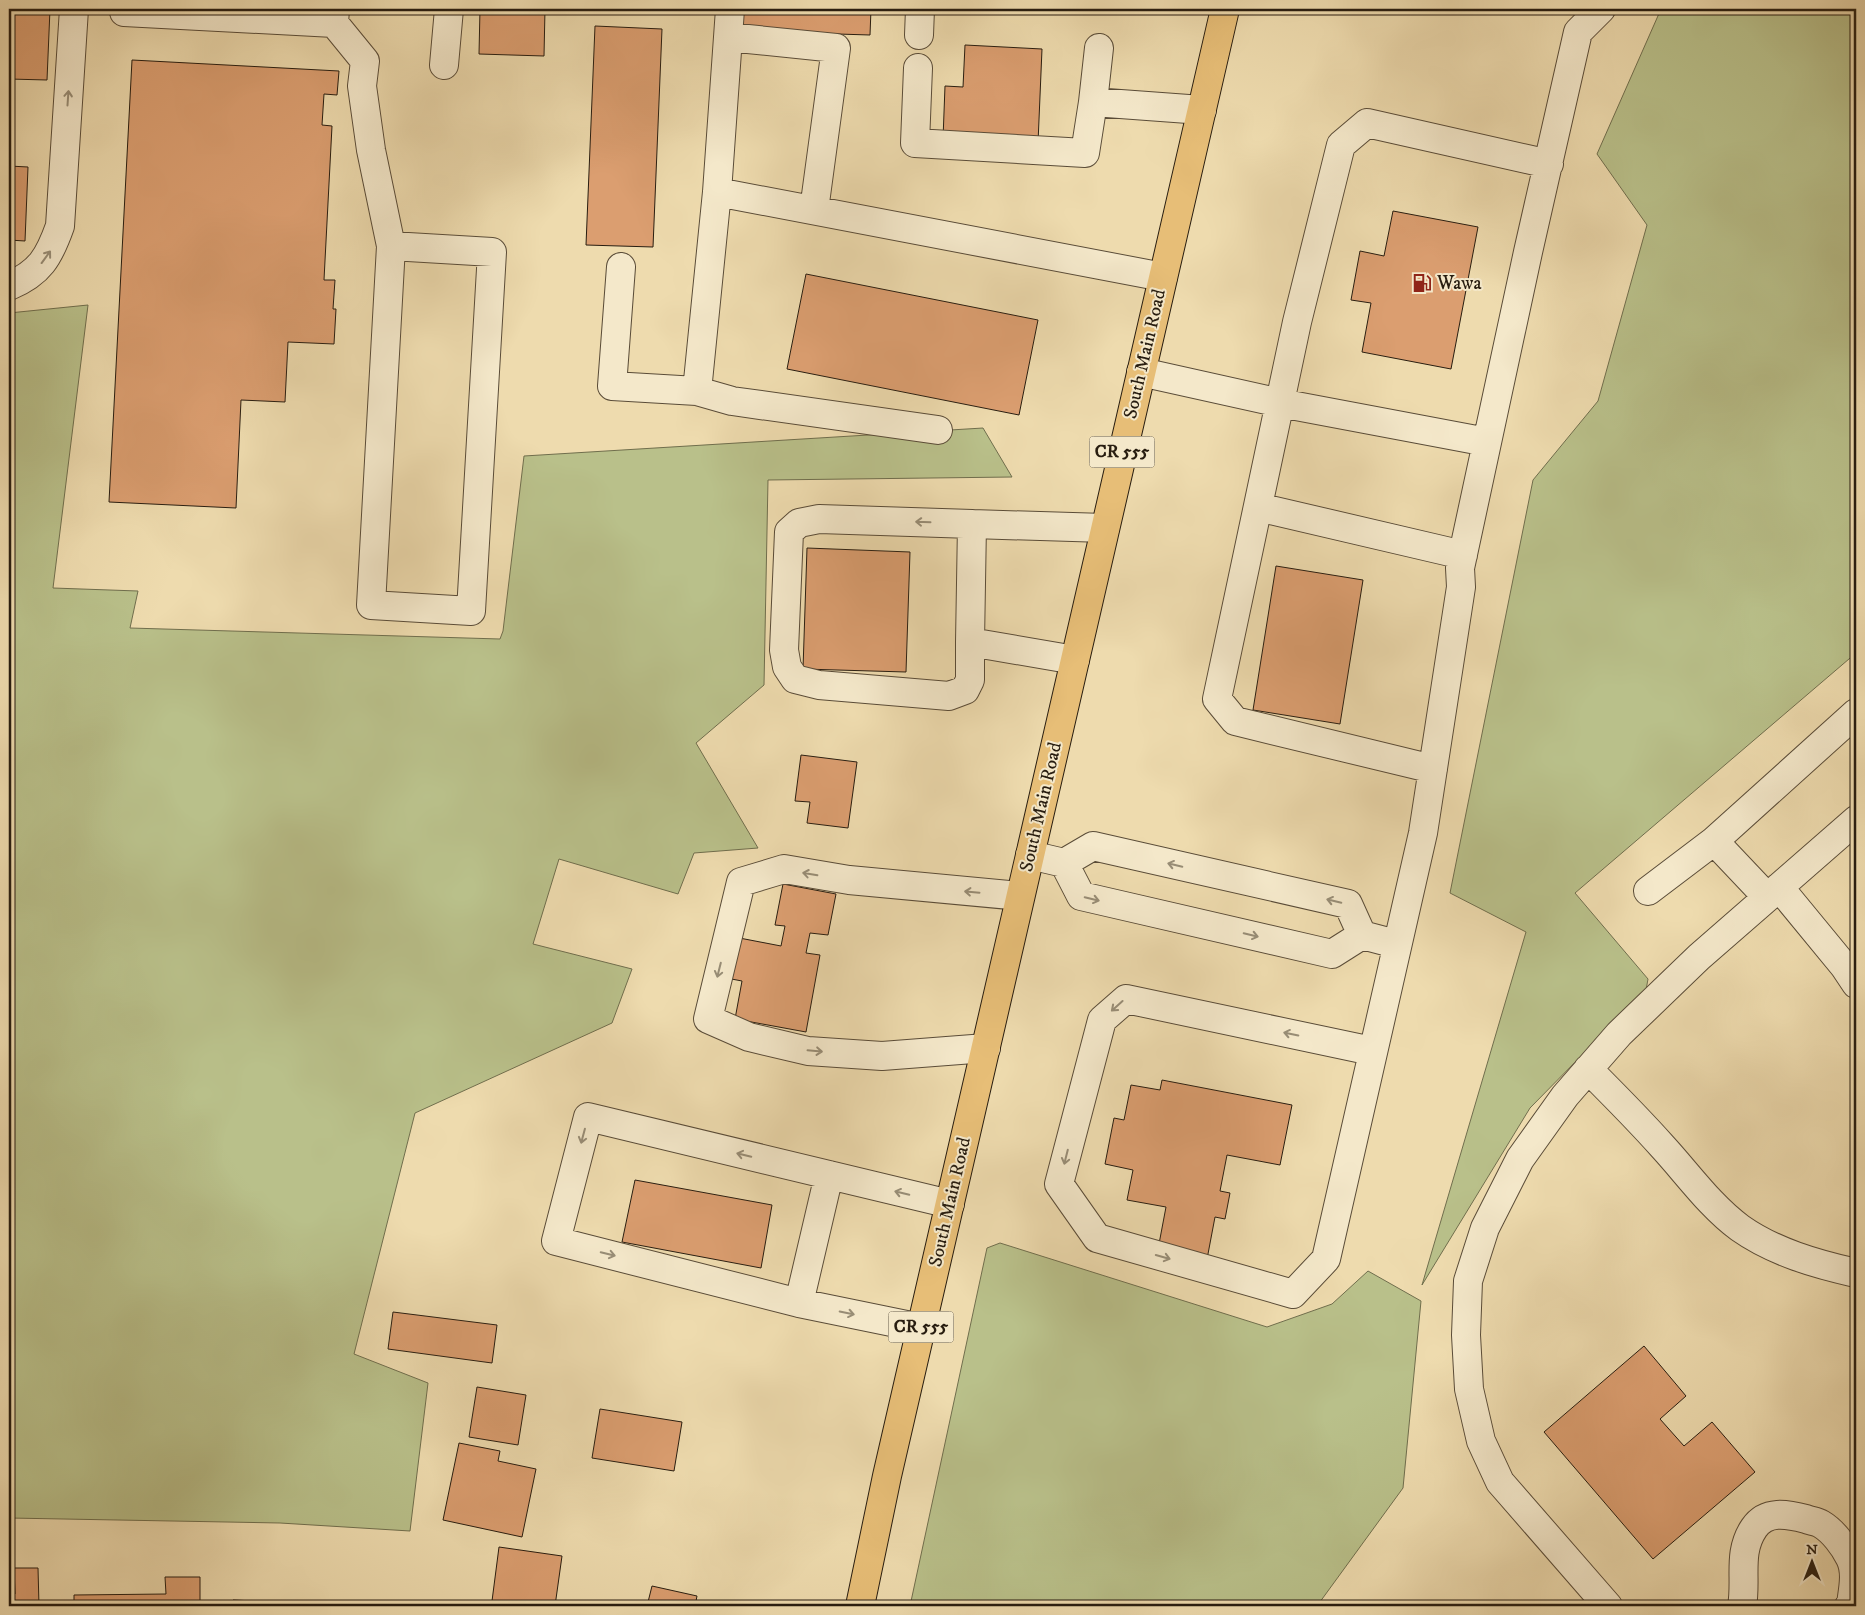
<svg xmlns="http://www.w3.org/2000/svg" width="1865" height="1615" font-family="'IM FELL DW Pica',serif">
	<rect width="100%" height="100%" fill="#eedbae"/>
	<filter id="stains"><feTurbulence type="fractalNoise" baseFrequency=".004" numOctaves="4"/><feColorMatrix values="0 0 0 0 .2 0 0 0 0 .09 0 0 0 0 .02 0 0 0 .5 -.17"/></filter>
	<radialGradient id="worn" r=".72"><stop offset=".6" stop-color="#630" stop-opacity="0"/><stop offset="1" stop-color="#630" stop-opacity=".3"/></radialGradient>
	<!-- green -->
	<path fill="#b9c08a" stroke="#706e4d" d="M1661,9H1856V653L1575,893L1648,979L1646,990L1530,1108L1422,1285L1526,932L1450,893L1533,480L1598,401L1647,225L1597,154Z
		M88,305L53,588L138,591L130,628L500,639L503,631L524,456L983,428L1012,477L768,480L764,685L696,743L758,848L694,853L678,894L559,859L533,944L632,969L612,1023L415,1113L354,1354L428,1383L410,1531L280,1523L9,1518V313Z
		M1000,1243L1267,1327L1332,1304L1368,1271L1421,1301L1403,1488L1317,1606H910L987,1248Z"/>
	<!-- building -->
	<path fill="#db9e70" stroke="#281d10" d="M9,9H50L47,80L9,79Z
		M480,9H545L544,56L479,54Z
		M740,9H871L870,35L739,31Z
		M595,26L662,29L653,247L586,245Z
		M965,45L1042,49L1038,143L943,139L945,86L963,87Z
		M132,60L339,71L337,95L324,94L322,125L332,126L324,280H335L333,309H336L334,344L288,342L285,402L241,400L236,508L109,502Z
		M9,166L28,167L25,241L9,240Z
		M1393,211L1478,227L1451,369L1362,352L1371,303L1351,300L1360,251L1384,256Z
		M806,274L1038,320L1019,415L787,369Z
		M807,548L910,552L906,672L803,669Z
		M1276,566L1363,580L1340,724L1253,710Z
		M801,755L857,762L848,828L807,823L810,802L795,801Z
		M783,884L836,894L828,935L810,933L806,953L820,955L806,1032L735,1019L742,981L721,977L729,936L781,946L785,926L775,925Z
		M1162,1080L1292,1105L1280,1165L1227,1155L1220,1191L1230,1193L1225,1219L1215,1217L1204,1275L1155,1265L1166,1207L1127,1200L1133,1170L1105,1164L1114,1118L1124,1120L1131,1085L1160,1090Z
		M635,1180L772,1205L761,1268L622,1242Z
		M393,1312L497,1325L492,1363L388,1349Z
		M1644,1346L1686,1396L1660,1419L1684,1446L1712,1422L1755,1472L1653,1559L1544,1432Z
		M477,1387L526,1395L518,1445L469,1437Z
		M600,1409L682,1422L674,1471L592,1458Z
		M459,1443L500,1451L498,1461L536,1469L522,1537L443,1520Z
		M499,1547L562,1556L555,1606H532L492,1601Z
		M14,1568H38L39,1606H9V1594H15Z
		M165,1577H200V1606H74V1595L166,1594Z
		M652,1586L697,1596L695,1606H647Z
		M233,1600L320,1604V1606H233Z"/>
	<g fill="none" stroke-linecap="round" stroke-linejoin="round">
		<!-- minor casing -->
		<g stroke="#5a4c38" stroke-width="30">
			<path id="minor" d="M125,9L124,12L334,23L335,9
				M730,9L717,192L697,391L732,401L938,430
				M334,23L365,61L362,86L371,150L391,246L371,605L471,611L492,252L391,246
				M919,35L920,9
				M728,37L836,48L814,210
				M444,65L449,9
				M918,68L915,143L1085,153L1093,102L1202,110
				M1093,102L1099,48
				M717,192L1163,277
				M621,267L612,386L697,391
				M9,286C40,273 49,257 60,226L74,9
				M1141,372L1280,403L1487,442
				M1258,507L1463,555
				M970,642V680L965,690L949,696L819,685L795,679L787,667L784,650L789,532L799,523L819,519L972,524
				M1075,660L970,642L972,524L1105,528
				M1433,769L1235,721L1217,699L1297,322L1341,145L1367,123L1549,164
				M1714,841L1856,713
				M1030,855L1064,863L1093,846L1348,904L1362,935
				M1064,863L1081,896L1332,954L1362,935L1396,944
				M1779,887L1844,966L1856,984
				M1648,891L1714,841L1767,897
				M986,1048L882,1056L808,1051L749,1037L708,1019L741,882L784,869L849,880L1020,896
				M1372,1051L1126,999L1102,1020L1059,1184L1097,1238L1293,1294L1326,1259L1423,833L1461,587L1460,568L1528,252L1578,32L1601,9
				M1588,1069C1613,1094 1638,1119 1662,1146C1687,1173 1710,1206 1740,1228C1774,1252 1816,1264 1856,1273
				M829,1175L799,1303L556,1241L588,1117L950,1204
				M799,1303L921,1328
				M1608,1606L1500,1482L1481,1441L1469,1389L1466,1335L1468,1281L1485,1228L1520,1159L1565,1096L1619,1034L1699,957L1856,820
				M1742,1606C1747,1579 1737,1553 1754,1528C1766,1510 1787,1514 1806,1519C1810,1521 1816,1521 1821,1524C1833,1531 1844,1546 1850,1558C1857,1572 1853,1589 1851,1604L1849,1606"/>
		</g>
		<!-- major casing -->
		<g stroke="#281d10" stroke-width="30">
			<path id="major" d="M860,1606L887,1476L1225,9"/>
		</g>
		<!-- minor -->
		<use href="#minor" stroke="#f4e8ca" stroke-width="28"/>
		<!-- major -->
		<use href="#major" stroke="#e7be77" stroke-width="28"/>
	</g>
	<!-- one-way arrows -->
	<defs><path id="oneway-shaft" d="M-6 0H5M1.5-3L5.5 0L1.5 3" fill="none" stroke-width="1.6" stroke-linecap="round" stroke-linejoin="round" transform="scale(1.25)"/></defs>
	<g stroke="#988d76">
		<use href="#oneway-shaft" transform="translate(68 98) rotate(-86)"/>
		<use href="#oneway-shaft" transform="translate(46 257) rotate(-54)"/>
		<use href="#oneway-shaft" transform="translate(923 522) rotate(-178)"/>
		<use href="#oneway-shaft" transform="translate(1175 865) rotate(-167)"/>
		<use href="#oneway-shaft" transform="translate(810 874) rotate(-171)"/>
		<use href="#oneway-shaft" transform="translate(972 892) rotate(-175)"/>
		<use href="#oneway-shaft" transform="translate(1092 899) rotate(13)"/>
		<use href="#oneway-shaft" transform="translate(1334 901) rotate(-167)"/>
		<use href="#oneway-shaft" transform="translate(1251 935) rotate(13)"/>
		<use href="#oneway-shaft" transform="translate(719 970) rotate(104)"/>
		<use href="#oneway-shaft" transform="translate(1117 1006) rotate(138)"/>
		<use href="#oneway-shaft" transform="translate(1291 1034) rotate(-168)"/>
		<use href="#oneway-shaft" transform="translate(815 1051) rotate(5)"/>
		<use href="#oneway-shaft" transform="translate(583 1136) rotate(105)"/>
		<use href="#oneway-shaft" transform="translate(744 1155) rotate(-166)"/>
		<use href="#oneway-shaft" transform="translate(1066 1157) rotate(104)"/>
		<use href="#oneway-shaft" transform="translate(902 1193) rotate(-167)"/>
		<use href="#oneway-shaft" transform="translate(608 1254) rotate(14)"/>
		<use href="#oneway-shaft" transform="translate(1163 1257) rotate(16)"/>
		<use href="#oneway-shaft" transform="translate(847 1313) rotate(12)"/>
	</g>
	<!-- icons -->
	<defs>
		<g id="fuel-bare" transform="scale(1.5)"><path d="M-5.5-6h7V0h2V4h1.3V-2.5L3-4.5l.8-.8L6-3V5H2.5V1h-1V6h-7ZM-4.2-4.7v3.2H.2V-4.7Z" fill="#8f2418" stroke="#f4e8ca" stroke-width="2.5" paint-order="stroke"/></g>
	</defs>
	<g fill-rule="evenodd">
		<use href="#fuel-bare" x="1422" y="283"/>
	</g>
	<g text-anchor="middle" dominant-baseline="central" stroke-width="4" stroke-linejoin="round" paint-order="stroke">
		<!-- shield labels -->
		<g fill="#f4e8ca" stroke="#655a48" stroke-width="1">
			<rect x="1089.5" y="436.5" width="65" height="31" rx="4"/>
			<rect x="888.5" y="1311.5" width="65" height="31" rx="4"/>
		</g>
		<g font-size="18" font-weight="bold" fill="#281d10">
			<text x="1122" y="452">CR 555</text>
			<text x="921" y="1327">CR 555</text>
		</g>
		<!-- poi labels -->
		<g font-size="19" fill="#281d10" stroke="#f4e8ca" text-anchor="start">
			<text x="1437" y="283">Wawa</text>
		</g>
		<!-- street labels -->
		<g font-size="19" fill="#281d10" stroke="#f4e8ca">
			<text transform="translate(1145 354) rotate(-77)">South Main Road</text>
			<text transform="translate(1041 807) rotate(-77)">South Main Road</text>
			<text transform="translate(950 1202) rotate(-77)">South Main Road</text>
		</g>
	</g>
	<!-- margin -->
	<rect width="1865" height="1615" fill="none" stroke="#eedbae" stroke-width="30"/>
	<rect x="10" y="10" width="1845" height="1595" fill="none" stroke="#281d10" stroke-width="2.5"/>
	<rect x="15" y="15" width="1835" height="1585" fill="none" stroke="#281d10"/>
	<!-- north arrow -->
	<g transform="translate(1812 1562)" stroke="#f4e8ca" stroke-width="4" paint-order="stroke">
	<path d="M0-4L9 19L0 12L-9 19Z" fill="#281d10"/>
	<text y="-8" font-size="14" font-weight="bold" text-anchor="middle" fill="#281d10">N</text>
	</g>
	<rect width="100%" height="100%" filter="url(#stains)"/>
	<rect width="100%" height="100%" fill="url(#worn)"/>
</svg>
